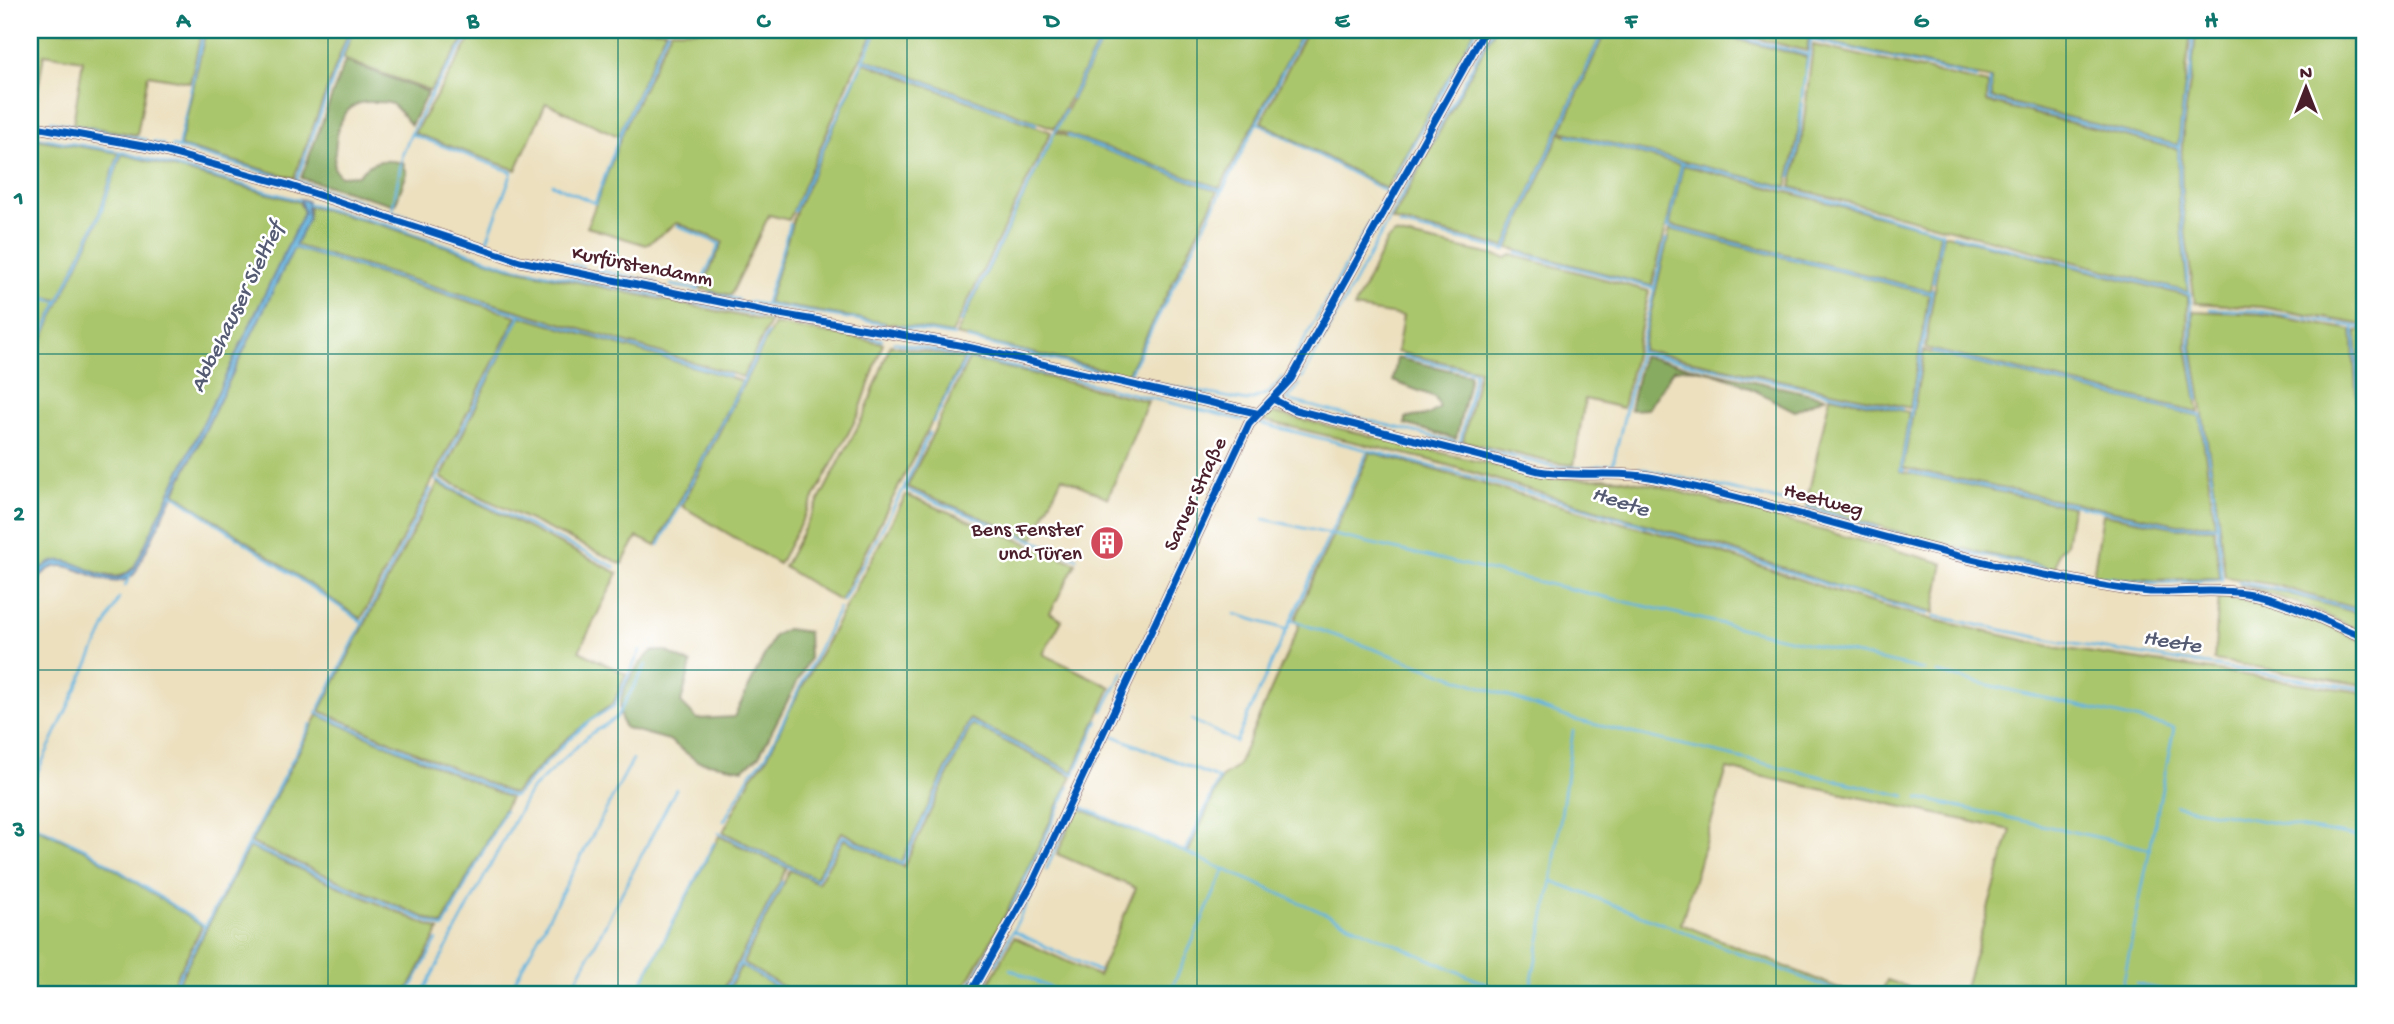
<svg xmlns="http://www.w3.org/2000/svg" width="2394" height="1024" font-family="'Gochi Hand',sans-serif">
	<rect width="100%" height="100%" fill="#fff"/>
	<filter id="ink" filterUnits="userSpaceOnUse"><feTurbulence type="fractalNoise" baseFrequency=".0143" numOctaves="2"/><feDisplacementMap in="SourceGraphic" scale="14" xChannelSelector="R" yChannelSelector="G"/><feConvolveMatrix kernelMatrix="1 2 1 2 8 2 1 2 1" color-interpolation-filters="sRGB"/></filter>
	<filter id="wash" filterUnits="userSpaceOnUse"><feTurbulence type="fractalNoise" baseFrequency=".00686" numOctaves="4" result="noise"/><feDisplacementMap in="SourceGraphic" scale="28" xChannelSelector="R" yChannelSelector="G"/><feGaussianBlur stdDeviation="1.57" result="paint"/><feColorMatrix in="noise" values="0 0 0 0 0 0 0 0 0 0 0 0 0 0 0 0 0 1.4 0 .05"/><feComposite in="paint" operator="in"/></filter>
	<g filter="url(#wash)">
		<rect width="100%" height="100%" fill="#ece0bf"/>
		<!-- green -->
		<path fill="#aac66c" stroke="#7a724c" stroke-width="2" d="M30,30H202L190,82L148,75L137,135L73,124L83,60L44,54L33,116H30Z
			M206,30H349L294,178L180,146Z
			M353,30H470L430,91L343,59Z
			M476,30H666L618,136L546,103L516,170L414,133Z
			M671,30L871,31V39L853,72L789,220L769,215L731,295L701,289L723,242L677,223L646,245L587,227L624,129Z
			M873,30H1105L1054,128L864,58L875,37Z
			M1108,30H1303L1220,188L1056,130Z
			M1307,30H1475L1386,189L1261,122Z
			M1494,30H1603L1505,247L1392,220Z
			M1606,30H1699L1807,57L1797,142L1787,187L1561,131Z
			M1723,30H1810L1807,51Z
			M1815,30H2191L2178,145L1992,98L1991,79L1814,39Z
			M2196,30H2251L2364,41V325L2262,307L2195,303C2188,252 2179,200 2182,147C2184,107 2194,70 2196,30Z
			M2295,30H2364V37Z
			M1813,45L1988,84L1987,102L2178,149V201L2188,292L1791,187L1801,144Z
			M863,62L1051,132L952,334L768,303L796,211Z
			M1055,132L1218,191L1127,375L956,335Z
			M1560,133L1681,165L1652,286L1508,248Z
			M30,138L119,153L98,216L59,300L30,293Z
			M122,154L299,202L304,212L137,562C114,601 73,546 41,569L30,560V366L96,226Z
			M1683,165L1940,232L1930,291L1670,225Z
			M309,206L385,226L510,268L770,322L743,377L294,245L308,219Z
			M1670,229L1929,294L1910,408L1642,350Z
			M1395,234L1506,258L1512,255L1649,291L1623,408L1585,399L1574,465L1554,463L1463,441L1479,370L1397,352L1403,316L1354,308L1387,240Z
			M1943,234L2188,296L2187,347L2199,413L1925,348Z
			M293,248L517,316L361,619L175,493Z
			M30,296L58,302L30,360Z
			M2193,311L2261,314L2352,330L2364,512V611L2275,585L2225,577L2215,491L2192,346Z
			M520,316L742,381L656,546L637,537L622,564L441,478Z
			M774,324L883,343L859,413L779,564L682,506Z
			M2364,330V452L2356,331Z
			M890,345L964,359L840,601L784,567L865,413Z
			M1924,351L2200,417L2215,524H2178L1903,468Z
			M969,359L1148,401L1108,498L1062,477L1033,539L907,487Z
			M1830,396L1909,412L1900,471L2072,507L2066,545L2058,552L2055,569L1933,542L1806,505Z
			M1270,412L1551,479L1617,478L1658,486L1943,563L1934,613L1853,592L1720,546L1430,460L1257,419Z
			M1370,452L1683,540L1852,597L1934,620L2059,648L2361,692L2364,694V994H1963L2011,830L1727,769L1681,924L1853,994H983L1014,937L1098,976L1136,888L1057,854L1078,808L1188,853L1222,777L1237,767L1299,626L1295,619Z
			M438,483L618,573L579,651L626,674L614,702L565,740L513,794L320,711Z
			M906,495L1076,563L1050,613L1062,620L1043,654L1111,687L1073,772L970,719L901,863L842,832L815,878L723,832L752,776L767,758L788,713Z
			M2103,514L2179,528H2214L2220,578L2153,580L2093,576Z
			M2239,585L2283,592L2364,615V632L2300,604Z
			M2219,596L2293,610L2364,642V685L2214,660Z
			M318,715L510,798L442,925L251,843Z
			M972,724L1072,776L1008,910L961,994H795L743,963L790,870L818,883L844,839L904,867Z
			M30,825L87,851L202,926L168,994H30Z
			M719,836L787,868L721,994H636Z
			M249,847L439,930L406,994H184L175,989Z
			M741,966L788,994H726Z
			M1887,980L1929,994H1881Z"/>
		<!-- forest -->
		<path fill="#87ab60" stroke="#686546" stroke-width="2" d="M345,61L428,92L411,125C405,119 399,109 392,104C386,101 376,102 370,102C336,101 335,143 334,168L340,176L358,175C372,159 384,159 403,163L407,173L395,205L301,178Z
			M1642,356L1825,397L1795,411C1757,393 1718,364 1674,369L1648,409L1630,410Z
			M1397,358L1470,375L1456,439L1405,424L1406,418L1428,415L1440,408L1435,397L1393,381Z
			M786,629L808,632L809,659L759,756L743,769L697,761L669,740L625,728C610,701 632,671 652,651H666L691,664L681,703L697,719L734,717L774,636Z"/>
		<!-- water -->
		<path fill="#65b5e0" stroke="#586a86" stroke-width="2" d="M300,199L307,201L308,219L135,573C109,602 67,545 42,575C37,582 34,593 30,600C30,587 33,574 45,566C67,550 91,576 114,578C122,578 128,574 134,568L304,212Z"/>
		<g fill="none" stroke-linecap="round" stroke-linejoin="round">
			<!-- stream -->
			<path stroke="#65b5e0" stroke-width="2.5" d="M351,30L296,181L378,207
				M1709,30L1809,55
				M2193,30L2191,69L2186,87L2179,147L2180,199L2191,309L2190,346L2198,400
				M2272,30L2364,40
				M1812,40L1977,78
				M862,59L1036,124
				M1990,80V100L2179,147
				M1071,98L1107,30
				M30,117L37,119
				M51,121L146,140
				M1258,123L1387,192
				M411,134L512,172L486,243L515,252
				M1569,135L1788,189L1942,232L1933,282
				M30,136L121,152L299,200
				M1068,136L1220,190
				M153,142L164,145
				M172,146L282,177
				M178,148L204,30
				M1682,164L1668,227L1931,293
				M1791,177L1799,143L1802,94L1812,33
				M1394,179L1476,30
				M552,184L595,203L623,127L668,30
				M308,204L388,225L508,266L882,340
				M794,211L874,37L872,30
				M426,222L392,211L403,153L411,134L433,91L473,30
				M1400,225L1505,250L1604,30
				M437,226L446,229
				M678,226L720,244L697,290
				M455,232L474,239
				M1953,235L2190,294
				M290,246L730,376
				M1517,253L1653,288
				M527,256L583,267
				M597,270L656,282
				M671,285L698,290
				M710,293L739,300
				M30,295L59,302
				M748,302L884,324
				M765,305L790,224
				M2210,309L2259,311L2364,328
				M520,315L436,480L615,567
				M961,322L1065,111
				M897,326L954,336
				M2354,329L2364,474
				M968,339L1132,379
				M894,342L1070,379L1243,420
				M1639,352L1902,409
				M1933,352L2201,416L2214,492L2222,580L2155,583L2063,572
				M1403,356L1475,372L1460,443
				M30,363L99,216L121,152
				M1291,364L1380,204
				M1127,378L1304,30
				M1302,379L1492,30
				M1142,381L1247,401L1269,393L1283,377
				M1300,384L1287,400L1554,467L1582,468L1613,464L1666,239
				M933,422L967,357
				M1258,423C1400,457 1540,494 1679,536C1763,562 1844,593 1928,614
				M1639,468L1794,504
				M1904,470H1901L1932,289
				M1911,472L2177,526H2216
				M431,489L317,713L514,797L566,742L591,720L614,706L640,651
				M904,489L1077,558
				M173,494L362,622
				M1807,507L1877,528
				M1264,519L1924,670
				M1890,532L1951,549L2054,570
				M659,545L768,333
				M30,561L41,570
				M2238,582L2284,591L2364,613
				M125,586L130,576
				M843,601L904,488L929,433
				M1235,614L1285,629
				M1934,616L2061,642L2364,689
				M1291,620L1575,720L1905,796
				M1937,673L2174,728L2121,994
				M1103,711L1123,672
				M1192,720L1236,742L1368,450
				M30,788L119,598
				M1919,798L2151,849
				M1077,805L1509,994
				M2176,806L2364,838
				M724,821L750,774L766,756L839,608
				M30,823L88,850L204,926
				M719,833L816,880L843,836L902,864L971,722L1074,774L1098,721
				M248,845L443,928L505,810
				M1046,870L1109,734L1219,779L1186,851
				M1552,881L1845,994
				M1013,931L1098,971
				M740,964L790,994
				M995,965L1031,896
				M1010,969L1063,994
				M971,984L1006,919L1069,787
				M2136,984L2182,994
				M170,994L311,724
				M408,994L437,940
				M422,994L530,791L589,735L616,718L646,665
				M508,994L633,759
				M569,994L676,789
				M636,994L714,843
				M724,994L782,882
				M978,994L988,977
				M1169,994L1225,869
				M1529,994L1551,885L1573,731
				M1877,994L1878,992"/>
		</g>
	</g>
	<g filter="url(#ink)">
		<g fill="none" stroke-linecap="round" stroke-linejoin="round">
			<!-- street casing -->
			<g stroke="#623c41" stroke-width="12">
				<path id="street" d="M30,126L149,147L288,185L520,261L774,313L959,345L1256,413
					M1273,399L1292,409L1539,471C1578,478 1616,470 1655,478C1790,507 1920,552 2056,577C2087,583 2119,590 2150,592C2182,593 2213,588 2245,593C2289,599 2324,622 2364,637
					M970,994L1033,882L1249,424L1291,379L1485,30"/>
			</g>
			<!-- street -->
			<use href="#street" stroke="#fff" stroke-width="9"/>
			<!-- cycleway casing -->
			<g stroke="#fff" stroke-width="11">
				<path id="cycleway" d="M30,126L149,147L288,185L520,261L774,313L959,345L1256,413
					M1273,399L1292,409L1539,471C1578,478 1616,470 1655,478C1790,507 1920,552 2056,577C2087,583 2119,590 2150,592C2182,593 2213,588 2245,593C2289,599 2324,622 2364,637
					M970,994L1033,882L1249,424L1291,379L1485,30"/>
			</g>
			<!-- cycleway -->
			<use href="#cycleway" stroke="#0057b8" stroke-width="7"/>
		</g>
	</g>
	<!-- grid -->
	<path fill="none" stroke="#0f766e" stroke-width="2" stroke-opacity="0.55" d="M328,30V994M618,30V994M907,30V994M1197,30V994M1487,30V994M1776,30V994M2066,30V994M30,354H2364M30,670H2364"/>
	<!-- icons -->
	<defs>
		<g id="building-disc" transform="scale(1.75)"><circle r="9.5" fill="#d1495b" stroke="#fff"/><path d="M-4-6H4V6H1V3H-1V6H-4ZM-2.5-4.3h1.7v1.8h-1.7ZM.8-4.3h1.7v1.8H.8ZM-2.5-1h1.7V.8h-1.7ZM.8-1h1.7V.8H.8Z" fill="#fff"/></g>
	</defs>
	<g fill-rule="evenodd">
		<use href="#building-disc" x="1107" y="543"/>
	</g>
	<g text-anchor="middle" dominant-baseline="central" stroke-width="5" stroke-linejoin="round" paint-order="stroke">
		<!-- street labels -->
		<g font-size="21" fill="#4a1f2b" stroke="#fff">
			<text transform="translate(642 268) rotate(11)">Kurfürstendamm</text>
			<text transform="translate(1197 495) rotate(-65)">Sarver Straße</text>
			<text transform="translate(1823 502) rotate(15)">Heetweg</text>
		</g>
		<!-- poi labels -->
		<g font-size="21" fill="#4a1f2b" stroke="#fff" text-anchor="end">
			<text x="1082" y="531">Bens Fenster<tspan x="1082" dy="24">und Türen</tspan></text>
		</g>
		<!-- water labels -->
		<g font-size="23" font-style="italic" fill="#555b73" stroke="#fff">
			<text transform="translate(238 308) rotate(-64)">Abbehauser Sieltief</text>
			<text transform="translate(1620 503) rotate(18)">Heete</text>
			<text transform="translate(2172 643) rotate(9)">Heete</text>
		</g>
	</g>
	<!-- margin -->
	<rect width="2394" height="1024" fill="none" stroke="#fff" stroke-width="77"/>
	<!-- north arrow -->
	<g transform="translate(2306 88)" stroke="#ffffff" stroke-width="5" paint-order="stroke">
	<path d="M0-5L12 26L0 18L-12 26Z" fill="#4a1f2b"/>
	<text y="-10" font-size="19" font-weight="bold" text-anchor="middle" fill="#4a1f2b">N</text>
	</g>
	<rect x="38" y="38" width="2318" height="948" fill="none" stroke="#0f766e" stroke-width="2.5"/>
	<g font-size="23" text-anchor="middle" font-weight="bold" fill="#0f766e">
		<text x="183" y="27">A</text>
		<text x="473" y="27">B</text>
		<text x="763" y="27">C</text>
		<text x="1052" y="27">D</text>
		<text x="1342" y="27">E</text>
		<text x="1631" y="27">F</text>
		<text x="1921" y="27">G</text>
		<text x="2211" y="27">H</text>
		<text x="19" y="204">1</text>
		<text x="19" y="520">2</text>
		<text x="19" y="836">3</text>
	</g>
</svg>
